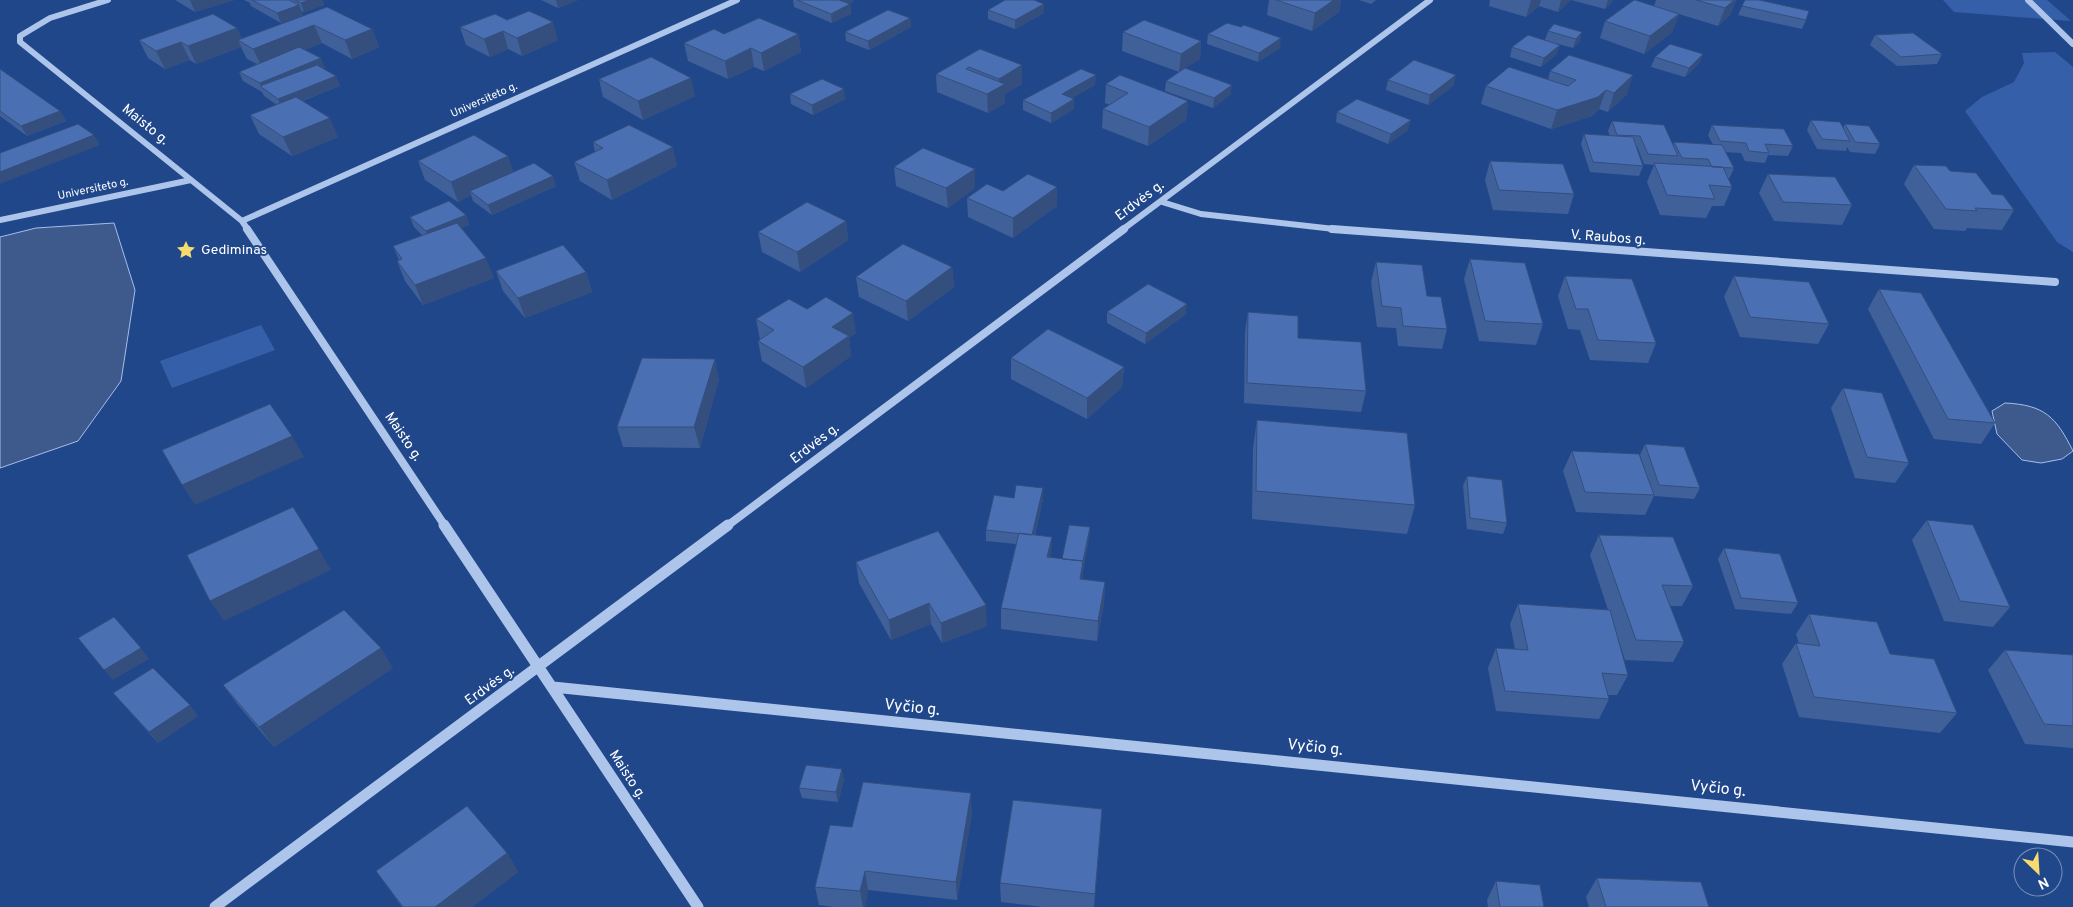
<svg xmlns="http://www.w3.org/2000/svg" width="2073" height="907" font-family="Overpass,sans-serif">
	<rect width="100%" height="100%" fill="#21478b"/>
	<!-- green -->
	<path fill="#3560a9" d="M1943,0H2047L2071,21L1954,12Z
		M2055,52L2073,67V252L2057,242L1965,111L1982,97L2014,82L2024,63L2022,53Z
		M261,325L275,350L172,388L160,361Z"/>
	<!-- water -->
	<path fill="#3e598b" stroke="#a2bfec" d="M114,223L135,290L121,381L78,441L0,468V237L36,228Z
		M2005,403C2045,405 2056,417 2073,451L2062,459L2041,463L2022,460L1997,434L1992,411Z"/>
	<g fill="none" stroke-linecap="round" stroke-linejoin="round">
		<!-- minor-far2 -->
		<path stroke="#aec5eb" stroke-width="6" d="M108,0L50,18L20,36V42L242,221L248,230
			M2028,0L2073,44
			M1162,202L1201,214L1343,230
			M0,220L191,180
			M242,221L737,0
			M1122,230L1430,0"/>
		<!-- minor-far1 -->
		<path stroke="#aec5eb" stroke-width="8" d="M247,229L445,526
			M1332,229L2055,282
			M727,526L1124,229"/>
		<!-- minor -->
		<path stroke="#aec5eb" stroke-width="11" d="M444,525L698,907
			M553,687L2073,842
			M215,907L728,525"/>
	</g>
	<!-- wall -->
	<path fill="#40609a" d="M175,0H234L195,12Z
		M244,0H322L324,5L304,12L301,11L303,15L281,23L251,6L250,3Z
		M541,0H578L558,8Z
		M793,0H852L853,2L849,4H850L851,14L832,23L794,7Z
		M1269,0H1341L1339,12L1312,31L1267,15Z
		M1359,0H1376L1371,4Z
		M1490,0H1570L1569,2L1558,12L1539,6L1526,17L1489,6Z
		M1571,0H1613L1612,2L1605,9Z
		M1656,0H1736L1730,15L1718,26L1679,14L1672,32L1644,54L1600,38L1605,21L1654,6Z
		M1745,0L1806,20L1802,29L1738,15Z
		M1044,4V13L1015,29L988,19V10Z
		M327,7L372,29L379,47L352,59L322,43L304,50L325,68L323,69L336,76L340,86L302,101L338,137L292,156L259,134L250,115L277,105L264,96L262,92L243,81L239,72L257,64L247,59L241,47L196,64L190,60L165,69L148,58L139,40L237,28L242,39Z
		M910,18L911,27L869,50L846,41L845,32Z
		M507,20L558,40L522,56L508,49L490,57L466,45L460,27Z
		M1241,27L1280,48L1258,62L1207,44L1208,34Z
		M1548,31L1582,32L1579,42L1573,48L1555,43L1557,54L1541,67L1510,57L1512,47L1545,40Z
		M1123,32L1201,41L1200,59L1185,68L1231,94L1213,108L1165,91L1166,81L1179,72L1122,51Z
		M724,34H798L801,52L764,71L754,67L728,79L688,61L684,43Z
		M1875,35L1942,54L1937,64L1897,66L1870,45Z
		M980,49L1022,84L1005,94V103L988,113L937,92L936,74Z
		M1703,54L1699,63L1685,77L1651,67L1655,57Z
		M0,69L60,111L66,121L27,136L0,116Z
		M1550,71L1627,94L1608,112L1599,109L1592,116L1551,129L1481,104L1486,86L1548,80Z
		M599,79L695,96L643,120L603,97Z
		M1388,80L1454,85L1428,105L1386,90Z
		M1106,84L1188,101L1186,120L1148,146L1102,128L1103,109L1110,105L1105,103Z
		M1095,85L1072,98L1074,99V109L1051,123L1023,110V100Z
		M790,94L845,99L813,115L791,104Z
		M1337,112L1408,130L1388,144L1336,122Z
		M1811,120L1843,128L1845,124L1880,144L1875,154L1850,152L1847,147L1846,151L1817,149L1807,130Z
		M1612,121L1673,146L1674,142L1713,145L1708,135L1712,125L1793,146L1788,156L1768,155L1765,163L1745,161L1741,153L1725,152L1734,168L1729,179H1728L1732,187L1724,206H1712L1706,218L1660,215L1647,182L1654,165L1644,164L1637,146H1636L1643,166L1639,176L1590,172L1581,144L1584,134L1610,136L1608,131Z
		M593,142L677,166L612,200L580,181L574,162L595,152Z
		M508,156L513,172L556,186L492,215L473,201L471,195L458,202L425,180L418,161Z
		M1490,161L1574,194L1568,214L1493,210L1485,180Z
		M1914,165L1950,171L1992,194L2014,210L2002,230L1967,228L1965,231L1934,229L1904,184Z
		M894,167L975,188L948,208L896,186Z
		M1768,174L1852,205L1842,225L1774,221L1759,193Z
		M1057,187V206L1013,238L968,217L967,198L1003,191Z
		M466,215L469,225L462,228L494,278L423,305L405,281L397,261L399,260L393,246L423,236L414,227L410,217Z
		M846,221L848,240L800,272L762,252L758,232Z
		M1470,259L1543,324L1536,345L1479,341L1464,279Z
		M1376,262L1427,296L1447,329L1442,349L1398,346L1396,328L1377,327L1371,282Z
		M952,267L954,287L908,321L859,297L856,277Z
		M496,271L586,272L592,292L525,318L503,291Z
		M1565,276L1656,343L1648,363L1590,360L1580,330L1568,329L1558,296Z
		M1734,276L1829,324L1818,344L1740,337L1724,297Z
		M1879,289L1995,423L1981,444L1934,439L1868,309Z
		M807,309L856,333L849,338L851,356L806,388L762,361L758,341L760,340L756,319Z
		M1107,312L1186,314L1145,344L1107,323Z
		M1248,312L1298,338L1366,391L1361,412L1244,403L1245,332Z
		M1011,358L1124,367L1122,387L1087,419L1011,379Z
		M719,379L700,448L623,447L617,427Z
		M1843,388L1909,463L1895,483L1855,478L1831,408Z
		M1257,420L1415,505L1407,534L1252,519L1253,448Z
		M1645,444L1700,488L1694,499L1654,496L1645,515L1576,512L1563,471L1572,451L1645,471L1640,455Z
		M1467,476L1507,523L1503,534L1467,529L1463,486Z
		M1014,498L1043,499L1035,535L1051,558L1062,559L1090,527L1089,538L1083,571V579L1105,582L1104,603L1097,641L1001,629V608L1016,544L986,541V530Z
		M1927,520L2010,607L1993,627L1944,621L1912,540Z
		M1599,535L1693,586L1682,606H1670L1684,642L1673,662L1625,660L1617,635L1628,675L1617,695H1608L1609,699L1599,719L1496,711L1488,668L1496,648L1515,649L1510,624L1518,604L1608,610L1590,555Z
		M1724,548L1798,603L1791,614L1735,609L1718,559Z
		M856,562L987,626L942,643L931,624L891,640L859,583Z
		M1809,614L1890,654L1957,713L1940,733L1799,717L1782,664L1796,643L1799,644L1796,634Z
		M2005,650L2073,655V748L2025,744L1988,670Z
		M393,668L274,747L238,705L223,685Z
		M113,693L198,716L158,743Z
		M844,779L838,802L802,798L799,788Z
		M972,813L957,900L868,890L865,907H834L819,905L815,887L852,827Z
		M1101,828L1094,907H1043L1001,902L1000,883Z
		M507,853L518,872L472,907H402L376,871Z
		M1597,878L1709,907H1589L1586,897Z
		M1496,881L1544,907H1546H1488L1487,900Z"/>
	<!-- shaded-wall -->
	<path fill="#344e7d" d="M190,0H234L195,12Z
		M309,0H322L324,5L304,12L301,3Z
		M556,0H578L558,8Z
		M838,0H852L853,2L839,9Z
		M1334,0H1341L1339,12L1312,31L1315,13Z
		M1531,0H1541L1539,6L1526,17Z
		M1561,0H1570L1569,2L1558,12Z
		M1608,0H1613L1612,2L1605,9Z
		M1734,0H1736L1730,15L1718,26L1725,8Z
		M850,4L851,14L832,23L831,14Z
		M1044,4V13L1015,29V20Z
		M299,5L303,15L281,23L277,13Z
		M1679,14L1672,32L1644,54L1650,36Z
		M910,18L911,27L869,50L868,41Z
		M553,22L558,40L522,56L517,38Z
		M314,25L322,43L262,67L253,49Z
		M237,28L245,44L238,40L241,47L196,64L188,46Z
		M372,29L379,47L352,59L345,40Z
		M503,31L508,49L490,57L484,39Z
		M1582,32L1579,42L1573,48L1576,39Z
		M798,34L801,52L764,71L761,53Z
		M1281,38L1280,48L1258,62L1259,53Z
		M1201,41L1200,59L1179,72L1181,54Z
		M181,42L190,60L165,69L156,51Z
		M1560,45L1557,54L1541,67L1544,58Z
		M751,48L754,67L728,79L725,61Z
		M1703,54L1699,63L1685,77L1689,68Z
		M321,58L325,68L268,92L262,88L260,83Z
		M1022,65V84L1005,94V103L988,113L987,94L999,87V79Z
		M1096,75L1095,85L1062,104V94Z
		M1456,75L1454,85L1428,105L1430,95Z
		M1633,75L1627,94L1608,112L1614,93Z
		M336,76L340,86L282,108L278,99Z
		M691,78L695,96L643,120L638,101Z
		M1232,85L1231,94L1213,108L1214,98Z
		M844,89L845,99L813,115L812,105Z
		M1606,90L1599,109L1592,116L1551,129L1557,110Z
		M1074,99V109L1051,123V113Z
		M1188,101L1186,120L1148,146L1149,127Z
		M60,111L66,121L27,136L21,126Z
		M330,118L338,137L292,156L283,137Z
		M1411,120L1408,130L1388,144L1391,134Z
		M94,135L100,145L0,184V172Z
		M673,147L677,166L612,200L607,180Z
		M508,156L514,175L470,191L471,195L458,202L451,182Z
		M975,169V188L948,208L946,188Z
		M553,176L556,186L492,215L488,205Z
		M1057,187V206L1013,238V218Z
		M466,215L469,225L430,242L426,231Z
		M846,221L848,240L800,272L797,252Z
		M486,258L494,278L423,305L415,285Z
		M952,267L954,287L908,321L906,301Z
		M586,272L592,292L525,318L518,298Z
		M1187,304L1186,314L1145,344L1146,333Z
		M853,313L856,333L849,338L851,356L806,388L803,367L832,327Z
		M715,359L719,379L700,448L694,427Z
		M1124,367L1122,387L1087,419V398Z
		M292,436L304,457L195,505L182,485Z
		M1043,488V499L1032,546V535Z
		M1090,527L1089,538L1083,571V582L1080,579Z
		M1052,537L1051,558L1047,557Z
		M319,549L331,570L224,621L210,601Z
		M1105,582L1104,603L1097,641L1098,621Z
		M929,603L931,624L891,640L889,620Z
		M986,605L987,626L942,643L941,623Z
		M141,648L149,659L113,680L104,670Z
		M381,648L393,668L274,747L259,727Z
		M190,705L198,716L158,743L149,732Z
		M842,769L844,779L838,802L836,792Z
		M971,793L972,813L957,900L956,882Z
		M507,853L518,872L472,907H435Z
		M865,871L868,890L865,907H863L860,891Z"/>
	<!-- building -->
	<path fill="#4a70b3" stroke="#344e7d" d="M252,0H289L299,5L277,13Z
		M295,0H309L301,3Z
		M797,0H839L850,4L831,14Z
		M1005,0H1034L1044,4L1015,20L988,10Z
		M1276,0H1334L1315,13Z
		M1634,0H1635L1679,14L1650,36L1605,21Z
		M1696,0H1734L1725,8Z
		M1745,0H1759L1809,11L1806,20L1742,6Z
		M327,7L372,29L345,40L314,25L253,49L238,40Z
		M888,10L910,18L868,41L845,32Z
		M529,11L553,22L517,38L503,31L484,39L460,27L495,14L507,20Z
		M213,14L237,28L188,46L181,42L156,51L139,40Z
		M759,18L798,34L761,53L751,48L725,61L684,43L714,29L724,34Z
		M1144,20L1201,41L1181,54L1123,32Z
		M1227,23L1241,27L1244,25L1281,38L1259,53L1208,34Z
		M1554,24L1582,32L1576,39L1548,31Z
		M1913,33L1942,54L1901,57L1875,35Z
		M1528,35L1560,45L1544,58L1512,47Z
		M1670,44L1703,54L1689,68L1655,57Z
		M299,47L321,58L260,83L239,72Z
		M980,49L1022,65L999,79L969,67L966,69L1005,84L987,94L936,74Z
		M1569,55L1633,75L1614,93L1606,90L1598,97L1557,110L1486,86L1509,67L1568,86L1576,80L1550,71Z
		M651,57L691,78L638,101L599,79Z
		M1414,60L1456,75L1430,95L1388,80Z
		M317,65L336,76L278,99L260,86Z
		M1185,68L1232,85L1214,98L1166,81Z
		M0,69L60,111L21,126L0,111Z
		M1081,69L1096,75L1062,94L1074,99L1051,113L1023,100Z
		M1120,75L1188,101L1149,127L1103,109L1128,93L1106,84Z
		M822,79L844,89L812,105L790,94Z
		M296,97L330,118L283,137L250,115Z
		M1357,99L1411,120L1391,134L1337,112Z
		M1811,120L1840,122L1850,141L1822,139Z
		M1612,121L1664,125L1678,156L1648,154L1640,136L1617,135Z
		M78,124L94,135L0,172V153Z
		M1845,124L1869,126L1880,144L1855,142Z
		M629,125L673,147L607,180L574,162L603,148L593,142Z
		M1712,125L1784,129L1793,146L1765,144L1769,153L1749,151L1746,143L1720,141Z
		M1584,134L1633,137L1643,166L1593,162Z
		M474,135L508,156L451,182L418,161Z
		M1674,142L1722,145L1734,168L1712,167L1708,159L1682,158Z
		M923,148L975,169L946,188L894,167Z
		M1490,161L1563,164L1574,194L1499,190Z
		M534,163L553,176L488,205L470,191Z
		M1654,163L1723,167L1732,187L1709,185L1715,199L1667,195Z
		M1914,165L1946,166L1950,171L1976,173L1992,194L2003,195L2014,210L1975,208L1977,211L1946,209Z
		M1028,174L1057,187L1013,218L967,198L987,184L1003,191Z
		M1768,174L1835,177L1852,205L1783,202Z
		M449,201L466,215L426,231L410,217Z
		M807,202L846,221L797,252L758,232Z
		M457,223L486,258L415,285L397,261L402,259L393,246Z
		M903,244L952,267L906,301L856,277Z
		M563,245L586,272L518,298L496,271Z
		M1470,259L1525,263L1543,324L1485,321Z
		M1376,262L1422,265L1427,296L1441,297L1447,329L1403,326L1401,308L1382,306Z
		M1565,276L1632,279L1656,343L1598,340L1588,309H1576Z
		M1734,276L1809,282L1829,324L1750,317Z
		M1148,284L1187,304L1146,333L1107,312Z
		M1879,289L1921,293L1995,423L1948,419Z
		M826,297L853,313L832,327L849,336L803,367L758,341L774,330L756,319L789,299L807,309Z
		M1248,312L1298,316V338L1361,342L1366,391L1247,383Z
		M1048,329L1124,367L1087,398L1011,358Z
		M642,358L715,359L694,427H617Z
		M1843,388L1882,393L1909,463L1867,457Z
		M270,404L292,436L182,485L162,450Z
		M1257,420L1407,433L1415,505L1256,491Z
		M1645,444L1684,447L1700,488L1659,485Z
		M1572,451L1639,454L1654,495L1585,492Z
		M1467,476L1502,480L1507,523L1470,518Z
		M1016,485L1043,488L1032,535L986,530L994,495L1014,498Z
		M293,507L319,549L210,601L187,555Z
		M1927,520L1973,525L2010,607L1960,601Z
		M1069,525L1090,527L1083,561L1062,559Z
		M938,531L986,605L941,623L929,603L889,620L856,562Z
		M1019,533L1052,537L1047,557L1083,561L1080,579L1105,582L1098,621L1001,608Z
		M1599,535L1673,537L1693,586L1662,585L1684,642L1636,640Z
		M1724,548L1780,554L1798,603L1741,598Z
		M1518,604L1610,610L1628,675L1602,673L1609,699L1505,691L1496,648L1528,650Z
		M344,610L381,648L259,727L223,685Z
		M1809,614L1877,622L1890,654L1934,659L1957,713L1814,697L1796,643L1820,646Z
		M114,617L141,648L104,670L78,638Z
		M2005,650L2073,655V726L2044,724Z
		M153,668L190,705L149,732L113,693Z
		M806,765L842,769L836,792L799,788Z
		M863,782L971,793L956,882L865,871L860,891L815,887L830,825L852,827Z
		M1013,800L1102,809L1095,894L1000,883Z
		M467,806L507,853L435,907H403L376,871Z
		M1597,878L1701,882L1709,907H1606Z
		M1496,881L1540,885L1544,907H1546H1500Z"/>
	<!-- icons -->
	<defs>
		<g id="sight-bare" transform="scale(1.5)"><path d="M0-6L1.8-2.2L6-1.7L2.9 1.2L3.7 5.4L0 3.3L-3.7 5.4L-2.9 1.2L-6-1.7L-1.8-2.2Z" fill="#f8db6f" stroke="#21478b" stroke-width="2.5" paint-order="stroke"/></g>
	</defs>
	<g fill-rule="evenodd">
		<use href="#sight-bare" x="186" y="250"/>
	</g>
	<g text-anchor="middle" dominant-baseline="central" stroke-width="4" stroke-linejoin="round" paint-order="stroke">
		<!-- far-street labels -->
		<g font-size="11" fill="#fff" stroke="#21478b">
			<text transform="translate(484 100) rotate(-24)">Universiteto g.</text>
			<text transform="translate(93 189) rotate(-12)">Universiteto g.</text>
		</g>
		<!-- street labels -->
		<g font-size="14" fill="#fff" stroke="#21478b">
			<text transform="translate(145 125) rotate(39)">Maisto g.</text>
			<text transform="translate(1140 201) rotate(-37)">Erdvės g.</text>
			<text transform="translate(1608 238) rotate(4)">V. Raubos g.</text>
			<text transform="translate(403 437) rotate(56)">Maisto g.</text>
			<text transform="translate(815 444) rotate(-37)">Erdvės g.</text>
			<text transform="translate(490 686) rotate(-36)">Erdvės g.</text>
			<text transform="translate(627 775) rotate(57)">Maisto g.</text>
		</g>
		<!-- poi labels -->
		<g font-size="14" fill="#fff" stroke="#21478b" text-anchor="start">
			<text x="201" y="250">Gediminas</text>
		</g>
		<!-- near-street labels -->
		<g font-size="16" fill="#fff" stroke="#21478b">
			<text transform="translate(912 708) rotate(6)">Vyčio g.</text>
			<text transform="translate(1315 748) rotate(6)">Vyčio g.</text>
			<text transform="translate(1718 789) rotate(6)">Vyčio g.</text>
		</g>
	</g>
	<!-- north arrow -->
	<g transform="translate(2038 872) rotate(155)"><circle r="24" fill="#21478b" stroke="#7a91b9"/>
	<path d="M0-4L9 19L0 12L-9 19Z" fill="#f8db6f"/>
	<text y="-8" font-size="14" font-weight="bold" text-anchor="middle" fill="#ffffff">N</text>
	</g>
</svg>
